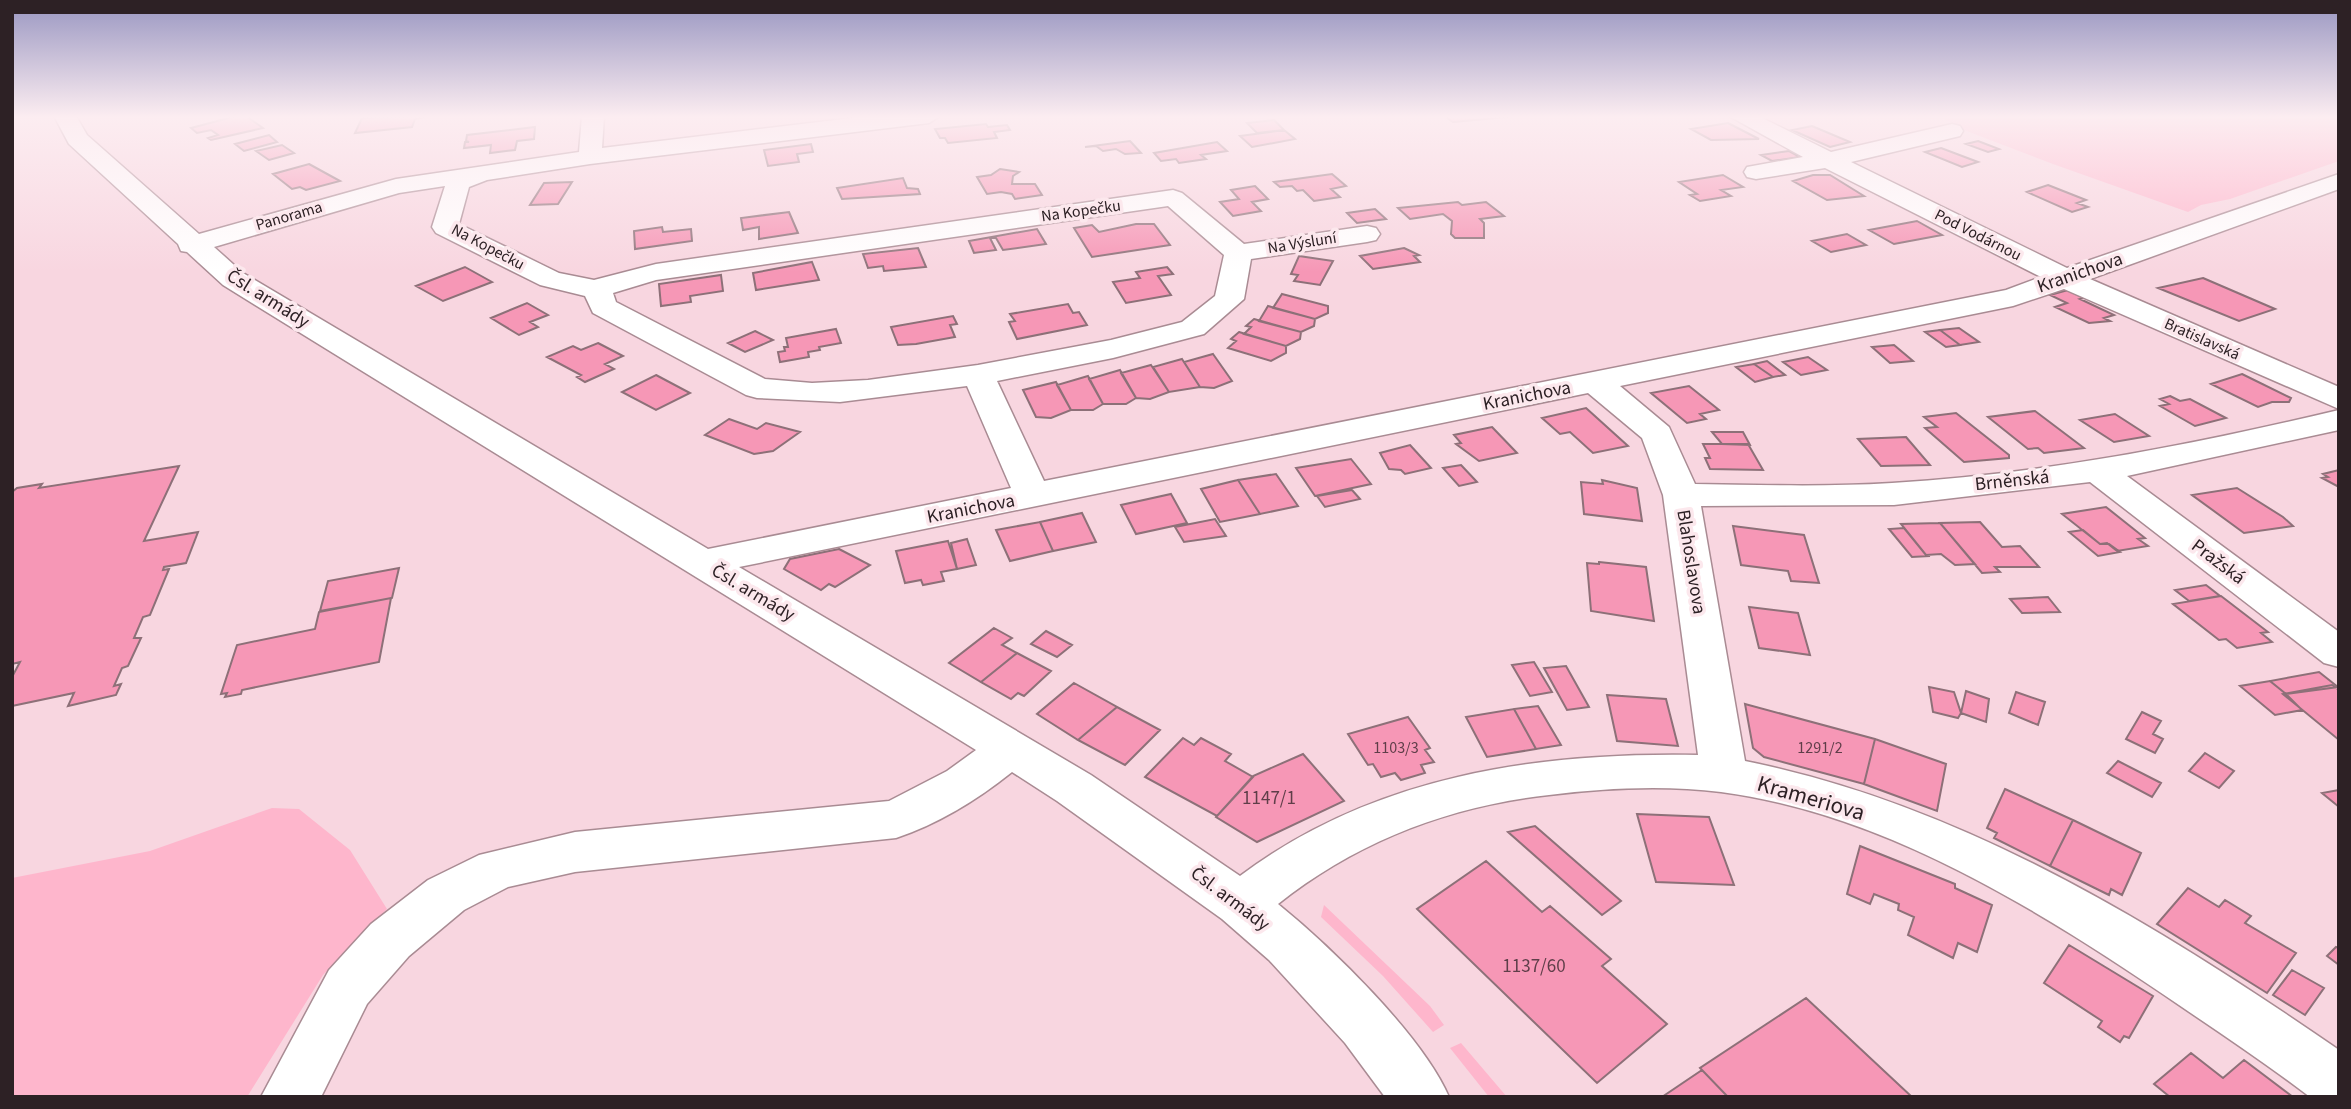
<svg xmlns="http://www.w3.org/2000/svg" width="2351" height="1109" font-family="'Source Sans 3',sans-serif">
	<rect width="100%" height="100%" fill="#f8d6e0"/>
	<!-- green -->
	<path fill="#feb6cc" d="M1940,116H2339V161L2230,199L2201,205L2188,212L2053,164L1964,130Z
		M272,808L299,809L350,850L387,909L323,975L247,1097H12V878L150,851Z
		M1324,905L1430,1006L1444,1025L1433,1032L1383,976L1321,917Z
		M1461,1043L1507,1097H1489L1450,1048Z"/>
	<!-- building -->
	<path fill="#f697b6" stroke="#8d7078" stroke-width="2" d="M236,116H246L263,128L211,140L208,138L218,135L211,130L197,133L191,128Z
		M430,116L415,119L412,127L355,133L362,118Z
		M1444,116H1518L1453,122Z
		M1274,120L1284,130L1257,133L1247,123Z
		M1728,123L1759,139L1711,140L1691,129Z
		M986,124L988,127L1007,125L1010,130L994,132L997,138L948,143L945,138H940L935,129Z
		M1812,126L1850,142L1830,147L1792,130Z
		M535,127L534,139L517,141L515,150L490,153L491,145L464,148L465,142H469L466,141L467,135Z
		M1284,130L1295,139L1252,147L1240,136Z
		M269,135L277,142L244,151L235,144Z
		M1130,141L1141,153L1125,154L1116,149L1103,151L1096,146L1085,147Z
		M1978,141L1999,149L1988,152L1966,144Z
		M1217,142L1227,151L1201,155L1206,159L1179,163L1176,159L1161,161L1154,153Z
		M811,144L813,152L797,154L799,162L768,166L764,150Z
		M282,145L294,153L269,160L256,151Z
		M1941,148L1978,162L1962,167L1925,152Z
		M1789,151L1800,157L1772,161L1761,155Z
		M309,164L340,181L306,190L300,187L292,189L273,174Z
		M1000,169L1019,172L1013,176L1012,184H1035L1042,195L1015,199L1012,194L1001,192L987,194L977,177L991,175Z
		M1332,174L1346,186L1331,189L1340,197L1314,201L1303,190L1297,191L1292,186L1280,187L1274,182Z
		M1723,175L1743,187L1721,190L1731,196L1700,201L1690,195L1697,194L1679,182Z
		M1813,175H1830L1864,196L1827,200L1793,181Z
		M903,178L907,188L918,189L920,194L842,199L837,188Z
		M572,182L558,204L530,205L544,183Z
		M2048,185L2086,200L2077,203L2088,207L2072,212L2027,192Z
		M1255,186L1268,199L1252,202L1261,211L1233,216L1220,202L1239,199L1231,190Z
		M1458,202L1462,205L1486,202L1504,216L1480,219L1484,223V238H1455L1451,234L1452,221L1443,214L1410,219L1398,208Z
		M1375,209L1386,219L1357,223L1347,213Z
		M789,212L798,233L759,239V227L743,230L741,218Z
		M1917,221L1942,235L1894,244L1869,230Z
		M1136,224H1154L1170,245L1092,257L1074,228L1092,225L1099,232Z
		M662,227L663,232L691,229L692,241L635,249L634,231Z
		M1037,229L1046,244L1003,250L996,238H990L996,250L974,253L969,241Z
		M1847,234L1866,245L1831,252L1812,241Z
		M918,248L926,267L884,271L883,266L868,268L863,254Z
		M1404,248L1419,255L1414,256L1420,262L1373,269L1360,256Z
		M1299,256L1333,261L1320,285L1294,281L1298,275L1291,274Z
		M812,262L819,280L756,290L753,273Z
		M465,267L492,282L443,301L416,286Z
		M1167,267L1173,274L1158,276L1171,295L1126,303L1113,282L1140,278L1136,272Z
		M721,275L723,291L690,296L691,302L661,306L659,284Z
		M2203,278L2275,309L2239,321L2158,288Z
		M2068,290L2084,298L2080,299L2114,315L2104,318L2110,321L2089,323L2055,307L2067,303L2050,295Z
		M1282,294L1328,306V313L1315,319L1273,308Z
		M527,303L548,315L530,322L538,327L519,335L491,318Z
		M1068,304L1073,313L1079,312L1087,325L1017,339L1009,322L1015,321L1010,314Z
		M1268,306L1315,319L1314,326L1301,332L1259,321Z
		M953,316L957,324L950,325L955,337L916,344L898,345L891,327Z
		M1254,319L1301,332L1300,339L1286,346L1244,334L1251,327L1246,326Z
		M1959,328L1979,342L1960,345L1940,330Z
		M836,329L841,343L819,347L820,350L808,352L809,357L780,362L778,352L785,351L784,347H788L786,338Z
		M1940,330L1960,345L1946,347L1925,332Z
		M755,331L773,340L745,352L728,343Z
		M1239,332L1286,346V353L1271,361L1228,348L1236,341L1231,339Z
		M598,343L623,356L605,364L614,369L585,382L577,377L581,375L547,357L573,346L581,350Z
		M1894,345L1913,361L1890,363L1872,347Z
		M1213,354L1232,381L1214,388L1200,387L1184,362Z
		M1808,357L1827,370L1801,375L1783,362Z
		M1182,359L1200,387L1169,392L1153,367Z
		M1767,361L1785,375L1773,377L1754,364Z
		M1754,364L1773,377L1755,382L1736,367Z
		M1151,365L1169,392L1150,399L1136,398L1121,373Z
		M1120,370L1136,398L1126,404H1103L1089,379Z
		M2242,374L2291,398L2289,402H2272L2258,407L2211,384Z
		M656,375L690,393L656,410L622,392Z
		M1088,376L1103,404L1093,410H1071L1057,385Z
		M1056,382L1071,410L1051,418L1036,417L1023,390Z
		M1689,386L1719,410L1700,414L1706,419L1687,423L1651,393Z
		M2170,396L2180,401L2190,399L2226,418L2195,426L2160,406L2169,404L2160,399Z
		M1586,408L1628,446L1593,453L1570,432L1560,434L1542,418Z
		M2035,411L2084,448L2044,453L2038,448L2028,449L1988,417Z
		M1956,413L2009,455V458L1964,462L1925,428L1937,427L1924,417Z
		M2115,414L2149,436L2114,442L2080,420Z
		M729,419L757,429L766,423L800,432L773,451L754,454L705,435Z
		M1492,427L1517,453L1479,461L1456,444L1461,443L1454,435Z
		M1712,432H1743L1750,445L1722,444Z
		M1906,437L1930,465L1881,466L1858,439Z
		M1703,444H1748L1763,470L1710,469L1705,458H1710Z
		M1410,445L1431,468L1405,474L1401,470L1389,469L1380,453Z
		M1351,459L1371,484L1315,496L1296,468Z
		M1461,465L1477,482L1459,486L1443,468Z
		M179,466L144,541L198,532L186,563L164,567L163,570L169,569L150,615L143,617L134,638H141L128,666L122,668L114,686L121,684L116,695L68,706L74,693L12,706V677L20,662L12,664V492L17,488L42,484L39,488Z
		M2339,470V487L2322,478L2328,477L2323,474Z
		M1276,474L1298,506L1260,514L1238,480Z
		M1238,480L1260,514L1220,522L1201,489Z
		M1602,480L1637,488L1642,521L1584,514L1581,482L1603,484Z
		M2237,488L2283,517L2293,526L2244,533L2192,495Z
		M1352,490L1360,499L1325,507L1317,496Z
		M1171,494L1187,523L1136,534L1121,505Z
		M2106,507L2145,538L2138,539L2148,546L2117,551L2107,543L2100,544L2062,514Z
		M1082,513L1096,542L1053,551L1040,522Z
		M1215,519L1226,536L1184,542L1175,527Z
		M1040,522L1053,551L1010,561L996,530Z
		M1980,522L2002,547L2020,546L2039,567H1995L2000,572L1982,573L1940,523Z
		M1940,523L1975,564L1955,565L1941,554L1926,555L1901,524Z
		M1733,526L1804,535L1819,583L1791,581L1788,571L1741,565Z
		M1904,528L1926,555L1930,556L1912,557L1889,529Z
		M2083,530L2100,544H2109L2120,552L2098,556L2069,532Z
		M967,539L976,565L957,569L951,543Z
		M948,541L957,569L941,572L944,581L923,585L921,580L905,583L896,551Z
		M839,549L870,565L835,587L829,584L821,590L784,569L790,559Z
		M1599,562L1646,567L1654,621L1591,611L1587,563L1599,564Z
		M399,568L392,598L320,611L328,581Z
		M2206,585L2220,596L2189,601L2175,590Z
		M2221,596L2268,632L2261,633L2272,642L2237,648L2226,639L2219,640L2173,604Z
		M2048,597L2060,612L2022,613L2010,599Z
		M391,598L379,662L242,690L241,694L225,697L227,693L221,694L237,645L315,629L319,612Z
		M1749,607L1798,613L1810,655L1759,648Z
		M994,628L1012,638L1002,645L1017,653L981,682L949,663Z
		M1046,631L1072,645L1057,657L1031,644Z
		M1017,653L1051,671L1024,696L1018,693L1011,699L981,682Z
		M1534,662L1552,692L1530,696L1512,665Z
		M1566,666L1589,707L1567,710L1544,668Z
		M2319,672L2338,687L2286,694L2270,681Z
		M2270,681L2286,694L2302,710L2275,715L2240,686Z
		M1074,683L1117,707L1078,740L1037,714Z
		M2332,685L2339,690V740L2283,694Z
		M1929,687L1954,692L1961,713L1958,718L1933,712Z
		M1966,691L1989,699L1986,722L1961,713Z
		M2016,692L2045,702L2038,725L2009,713Z
		M1607,695L1666,699L1678,746L1617,741Z
		M1745,704L1875,739L1864,784L1764,757L1753,748Z
		M1538,706L1561,745L1536,749L1514,709Z
		M1117,707L1160,730L1125,765L1078,740Z
		M1514,709L1536,749L1487,757L1466,717Z
		M2142,712L2161,721L2153,734L2163,739L2155,753L2126,739Z
		M1408,717L1430,748L1425,750L1434,762L1421,765L1425,773L1401,780L1395,773L1381,777L1373,764L1368,765L1348,734Z
		M1183,738L1194,745L1201,738L1231,754L1225,761L1253,777L1217,816L1145,777Z
		M1875,739L1946,764L1937,811L1864,784Z
		M2205,753L2234,771L2219,788L2189,771Z
		M1303,754L1344,801L1257,842L1216,817L1253,776Z
		M2118,761L2161,783L2152,797L2107,773Z
		M2005,789L2073,820L2050,866L1994,838L1997,833L1987,828Z
		M2339,790V807L2322,793Z
		M1637,814L1709,817L1734,885L1656,882Z
		M2073,820L2141,853L2122,895L2111,889L2109,895L2050,866Z
		M1535,826L1621,901L1602,915L1508,832Z
		M1860,846L1955,884V888L1992,905L1977,952L1958,943L1953,958L1908,935L1914,917L1898,910L1899,904L1874,894L1870,904L1847,894Z
		M1486,861L1542,912L1550,906L1611,959L1602,966L1667,1024L1597,1083L1417,909Z
		M2188,888L2219,907L2225,900L2251,916L2245,923L2296,953L2267,993L2157,924Z
		M2069,945L2153,996L2129,1038L2124,1036L2120,1042L2098,1027L2102,1021L2044,983Z
		M2336,947L2339,948V965L2327,956Z
		M2292,970L2324,988L2305,1015L2273,995Z
		M1806,998L1912,1097H1728L1700,1068Z
		M2191,1053L2223,1078L2244,1060L2293,1097H2170L2154,1084Z
		M1702,1070L1728,1097H1662Z"/>
	<g fill="none" stroke-linecap="round" stroke-linejoin="round">
		<!-- street casing -->
		<g stroke="#a98b93" stroke-width="3">
			<path id="street" d="M54,116H76L87,135L199,234L396,179L579,152L582,116H604L602,148L869,116H940L929,123L590,164L487,180L469,187L459,224L559,273L594,280L656,264L1173,190L1182,193L1244,244L1367,226L1376,228L1380,234L1376,240L1367,242L1251,259L1244,299L1204,334L1113,358L997,381L1044,481L2006,290L2041,277L1825,168L1756,179L1747,177L1744,172L1747,167L1803,157L1729,116H1758L1831,152L1952,124L1960,126L1963,131L1960,136L1851,162L2067,268L2339,174V189L2090,279L2339,387V409L2064,289L2013,306L1620,386L1669,427L1695,484C1760,485 1826,487 1892,483C2043,474 2192,445 2339,410V430L2127,476L2339,632V667L2324,663L2090,482L1894,505L1701,506L1745,761C1964,805 2157,925 2339,1050V1097H2310C2267,1064 2223,1035 2179,1005C2042,912 1888,814 1721,792C1665,785 1605,788 1549,795C1449,806 1356,842 1278,904C1331,947 1422,1035 1449,1097H1385L1345,1043L1269,960L1222,919L1057,801L1012,772C977,800 938,824 896,838L575,872L508,887L464,910L409,956L367,1004L321,1097H261L329,970L371,924L428,880L479,855L575,832L889,801L947,771L976,750L223,285L187,252L181,251L178,244L69,144ZM445,186L432,227L436,233L540,285L585,296L593,313L746,395L757,398L840,402L967,386L1011,488L708,549L243,273L214,247L399,193ZM1168,206L1224,255L1215,296L1182,322L1111,340L978,365L868,380L812,383L765,379L616,302L613,293L656,280ZM1588,393L1642,438L1663,495L1698,755C1536,752 1373,776 1240,876L1091,775L739,567Z"/>
		</g>
		<!-- street -->
		<use href="#street" fill="#fff" fill-rule="evenodd"/>
	</g>
	<!-- sky -->
	<linearGradient id="sky" x2="0" y2="1"><stop stop-color="#9996c1"/><stop offset="0.43" stop-color="#fcedf1"/><stop offset="1" stop-color="#fcedf1" stop-opacity="0"/></linearGradient>
	<rect width="2351" height="272" fill="url(#sky)"/>
	<g text-anchor="middle" dominant-baseline="central" stroke-width="7" stroke-linejoin="round" paint-order="stroke">
		<!-- far-street labels -->
		<g font-size="16" fill="#2d2125" stroke="#fce8ed">
			<text transform="translate(1081 211) rotate(-8)">Na Kopečku</text>
			<text transform="translate(289 216) rotate(-16)">Panorama</text>
			<text transform="translate(1978 235) rotate(27)">Pod Vodárnou</text>
			<text transform="translate(1302 243) rotate(-9)">Na Výsluní</text>
			<text transform="translate(488 247) rotate(28)">Na Kopečku</text>
			<text transform="translate(2202 339) rotate(24)">Bratislavská</text>
		</g>
		<!-- number labels -->
		<g font-size="16" fill="#5f3e49">
			<text x="1396" y="748">1103/3</text>
			<text x="1820" y="748">1291/2</text>
		</g>
		<!-- street labels -->
		<g font-size="19" fill="#2d2125" stroke="#fce8ed">
			<text transform="translate(2080 273) rotate(-19)">Kranichova</text>
			<text transform="translate(268 299) rotate(32)">Čsl. armády</text>
			<text transform="translate(1527 396) rotate(-11)">Kranichova</text>
			<text transform="translate(2012 481) rotate(-6)">Brněnská</text>
			<text transform="translate(971 509) rotate(-11)">Kranichova</text>
			<text transform="translate(1691 562) rotate(81)">Blahoslavova</text>
			<text transform="translate(2218 562) rotate(37)">Pražská</text>
			<text transform="translate(753 593) rotate(31)">Čsl. armády</text>
			<text transform="translate(1230 899) rotate(37)">Čsl. armády</text>
		</g>
		<!-- near-number labels -->
		<g font-size="19" fill="#5f3e49">
			<text x="1269" y="798">1147/1</text>
			<text x="1534" y="966">1137/60</text>
		</g>
		<!-- near-street labels -->
		<g font-size="23" fill="#2d2125" stroke="#fce8ed">
			<text transform="translate(1811 798) rotate(16)">Krameriova</text>
		</g>
	</g>
	<!-- border -->
	<rect width="2351" height="1109" fill="none" stroke="#2d2125" stroke-width="28"/>
</svg>
